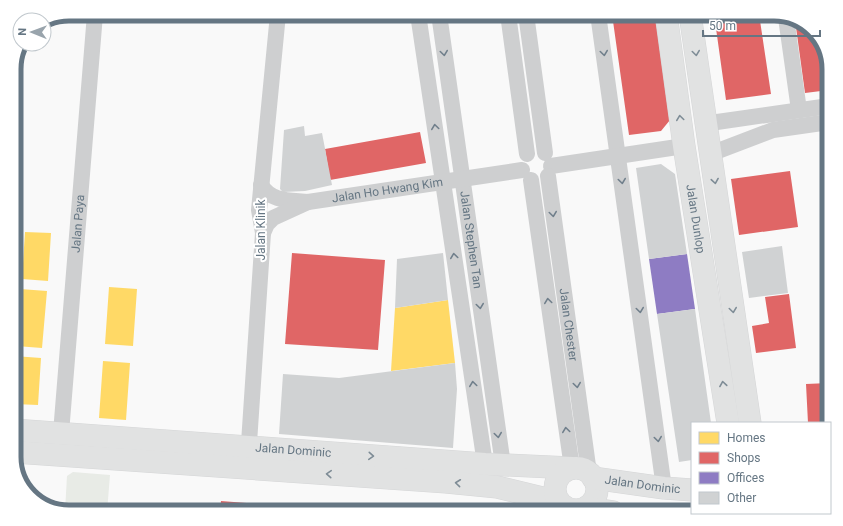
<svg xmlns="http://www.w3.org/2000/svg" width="843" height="526" font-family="Roboto,sans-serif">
	<rect width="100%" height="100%" fill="#f9f9f9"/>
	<!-- green -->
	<path fill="#e8ebe6" d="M73,472L110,475L107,512H69L65,511L67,476Z"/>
	<!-- homes -->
	<path fill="#ffd966" d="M25,232L51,233L48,281L22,279Z
		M109,287L137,289L133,346L105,344Z
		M20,289L47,291L42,348L16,346Z
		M448,300L455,363L391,371L395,308Z
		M14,356L41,358L38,405L14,404Z
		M103,361L130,363L126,420L99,418Z"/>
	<!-- shops -->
	<path fill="#e06666" d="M612,14H656L670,120L661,131L629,135Z
		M714,14H759L771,94L726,100Z
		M795,20L804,23L821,42L829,66V90L805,93Z
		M420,132L426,163L330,180L325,149Z
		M790,171L798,227L739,235L731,179Z
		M292,253L385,260L378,350L285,344Z
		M789,294L796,348L756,353L752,326L769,323L765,297Z
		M829,383V423H808L806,384Z
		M221,501L346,511V512H220Z"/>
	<!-- offices -->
	<path fill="#8e7cc3" d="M687,254L695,309L657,314L649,259Z"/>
	<!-- building -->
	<path fill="#d0d2d3" d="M304,126L305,136L322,133L332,185L305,191L283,192L280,189L284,130Z
		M661,164L675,174L687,254L649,259L636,168Z
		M782,246L788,293L749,298L742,252Z
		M443,253L448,300L395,308L397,259Z
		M695,309L711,423H692V460L679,462L657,314Z
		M455,363L457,389L453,448L279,434L283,374L339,378Z"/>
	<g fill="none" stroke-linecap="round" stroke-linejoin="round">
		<!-- secondary casing -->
		<g stroke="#d5d6d7" stroke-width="23">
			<g id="secondary">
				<path id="s5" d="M666,14L684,146L728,423"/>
				<path d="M690,14L750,423"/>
				<path id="s6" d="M14,430L485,464L572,468"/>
				<path d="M14,452L446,482L497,487L559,502"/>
				<circle cx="576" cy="489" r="21"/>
				<path id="s7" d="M593,478L664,488L692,490"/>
				<path d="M586,508L613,512"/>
			</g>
		</g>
		<!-- street -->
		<g stroke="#cecfd0" stroke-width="16">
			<path d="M418,14L485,464"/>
			<path id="s1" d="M439,14L503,465"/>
			<path d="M508,14L527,154"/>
			<path d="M526,14L545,153"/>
			<path d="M598,14L664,488"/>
			<path d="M786,18L799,110"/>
			<path d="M706,125L710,123L829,106"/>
			<path d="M710,154L773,130L829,122"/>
			<path d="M551,166L684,146"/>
			<path id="s2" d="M548,176L589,473"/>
			<path d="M531,180L572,468"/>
			<path d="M261,185C271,202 290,200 308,202"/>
			<path id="s3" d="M263,233L267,224L273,218L308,202L522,170"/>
			<path id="s4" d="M61,433L95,14"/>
			<path d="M248,458L263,233L259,210L278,14"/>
			<path d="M566,512L568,509"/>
		</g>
		<!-- secondary -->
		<use href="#secondary" stroke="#e1e2e2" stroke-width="22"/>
	</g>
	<!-- one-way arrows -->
	<defs><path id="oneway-chevron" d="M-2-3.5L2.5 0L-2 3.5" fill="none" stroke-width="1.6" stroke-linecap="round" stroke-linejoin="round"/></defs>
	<g stroke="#707f8b">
		<use href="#oneway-chevron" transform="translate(444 53) rotate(82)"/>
		<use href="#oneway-chevron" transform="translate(604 53) rotate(82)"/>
		<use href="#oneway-chevron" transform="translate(435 127) rotate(-98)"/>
		<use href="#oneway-chevron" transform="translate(622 181) rotate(82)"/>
		<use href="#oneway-chevron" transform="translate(553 214) rotate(82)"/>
		<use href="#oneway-chevron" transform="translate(454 256) rotate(-98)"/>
		<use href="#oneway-chevron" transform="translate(548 301) rotate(-98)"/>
		<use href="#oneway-chevron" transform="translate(480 306) rotate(82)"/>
		<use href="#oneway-chevron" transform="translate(640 310) rotate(82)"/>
		<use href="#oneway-chevron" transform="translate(473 384) rotate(-98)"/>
		<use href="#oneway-chevron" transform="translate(577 385) rotate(82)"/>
		<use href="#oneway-chevron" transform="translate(566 430) rotate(-98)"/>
		<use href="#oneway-chevron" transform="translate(498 435) rotate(82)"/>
		<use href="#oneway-chevron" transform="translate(658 439) rotate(82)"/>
	</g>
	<g stroke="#7e8c96">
		<use href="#oneway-chevron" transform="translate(696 53) rotate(82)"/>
		<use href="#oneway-chevron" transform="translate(680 118) rotate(-98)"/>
		<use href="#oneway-chevron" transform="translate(715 181) rotate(81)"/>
		<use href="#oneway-chevron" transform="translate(733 310) rotate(82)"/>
		<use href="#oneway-chevron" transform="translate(723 384) rotate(-99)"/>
		<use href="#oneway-chevron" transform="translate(371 456) rotate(4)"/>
		<use href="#oneway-chevron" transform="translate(329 474) rotate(-176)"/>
		<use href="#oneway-chevron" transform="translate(458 483) rotate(-174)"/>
	</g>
	<g text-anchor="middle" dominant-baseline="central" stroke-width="4" stroke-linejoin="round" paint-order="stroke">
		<!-- street labels -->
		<g font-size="12" fill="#657683" stroke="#fff">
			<text stroke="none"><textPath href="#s3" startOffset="137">Jalan Ho Hwang Kim</textPath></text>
			<text stroke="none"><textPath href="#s5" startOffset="207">Jalan Dunlop</textPath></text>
			<text stroke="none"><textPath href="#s4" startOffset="210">Jalan Paya</textPath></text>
			<text transform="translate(261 230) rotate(-90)">Jalan Klinik</text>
			<text stroke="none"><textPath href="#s1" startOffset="228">Jalan Stephen Tan</textPath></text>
			<text stroke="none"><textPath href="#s2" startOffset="150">Jalan Chester</textPath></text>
			<text stroke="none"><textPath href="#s6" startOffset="280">Jalan Dominic</textPath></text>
			<text stroke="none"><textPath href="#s7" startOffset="50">Jalan Dominic</textPath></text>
		</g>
	</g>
	<!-- crop -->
	<path d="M0 0H843V526H0ZM69 21H774A48 48 0 0 1 822 69V457A48 48 0 0 1 774 505H69A48 48 0 0 1 21 457V69A48 48 0 0 1 69 21Z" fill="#fff" fill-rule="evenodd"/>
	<path fill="none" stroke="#657683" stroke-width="5" d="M69 21H774A48 48 0 0 1 822 69V457A48 48 0 0 1 774 505H69A48 48 0 0 1 21 457V69A48 48 0 0 1 69 21Z"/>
	<!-- legend -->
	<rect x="691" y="422" width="140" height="92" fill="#ffffff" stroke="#c1c8cd"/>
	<rect x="699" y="432" width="20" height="12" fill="#ffd966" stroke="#c1c8cd"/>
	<text x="727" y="442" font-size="12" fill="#657683">Homes</text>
	<rect x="699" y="452" width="20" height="12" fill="#e06666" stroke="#c1c8cd"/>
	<text x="727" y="462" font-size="12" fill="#657683">Shops</text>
	<rect x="699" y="472" width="20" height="12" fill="#8e7cc3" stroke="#c1c8cd"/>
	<text x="727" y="482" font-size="12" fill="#657683">Offices</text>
	<rect x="699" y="492" width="20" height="12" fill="#d0d2d3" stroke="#c1c8cd"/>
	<text x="727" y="502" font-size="12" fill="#657683">Other</text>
	<!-- north arrow -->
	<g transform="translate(32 32) rotate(271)"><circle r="19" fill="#ffffff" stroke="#c1c8cd"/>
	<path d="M0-3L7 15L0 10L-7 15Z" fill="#99a4ac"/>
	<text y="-6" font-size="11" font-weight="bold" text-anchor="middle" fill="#657683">N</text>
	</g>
	<!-- scale -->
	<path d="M703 30v6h117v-6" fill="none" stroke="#657683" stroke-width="2"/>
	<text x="709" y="30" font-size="12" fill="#657683" stroke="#ffffff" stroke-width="3" paint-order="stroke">50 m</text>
</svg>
